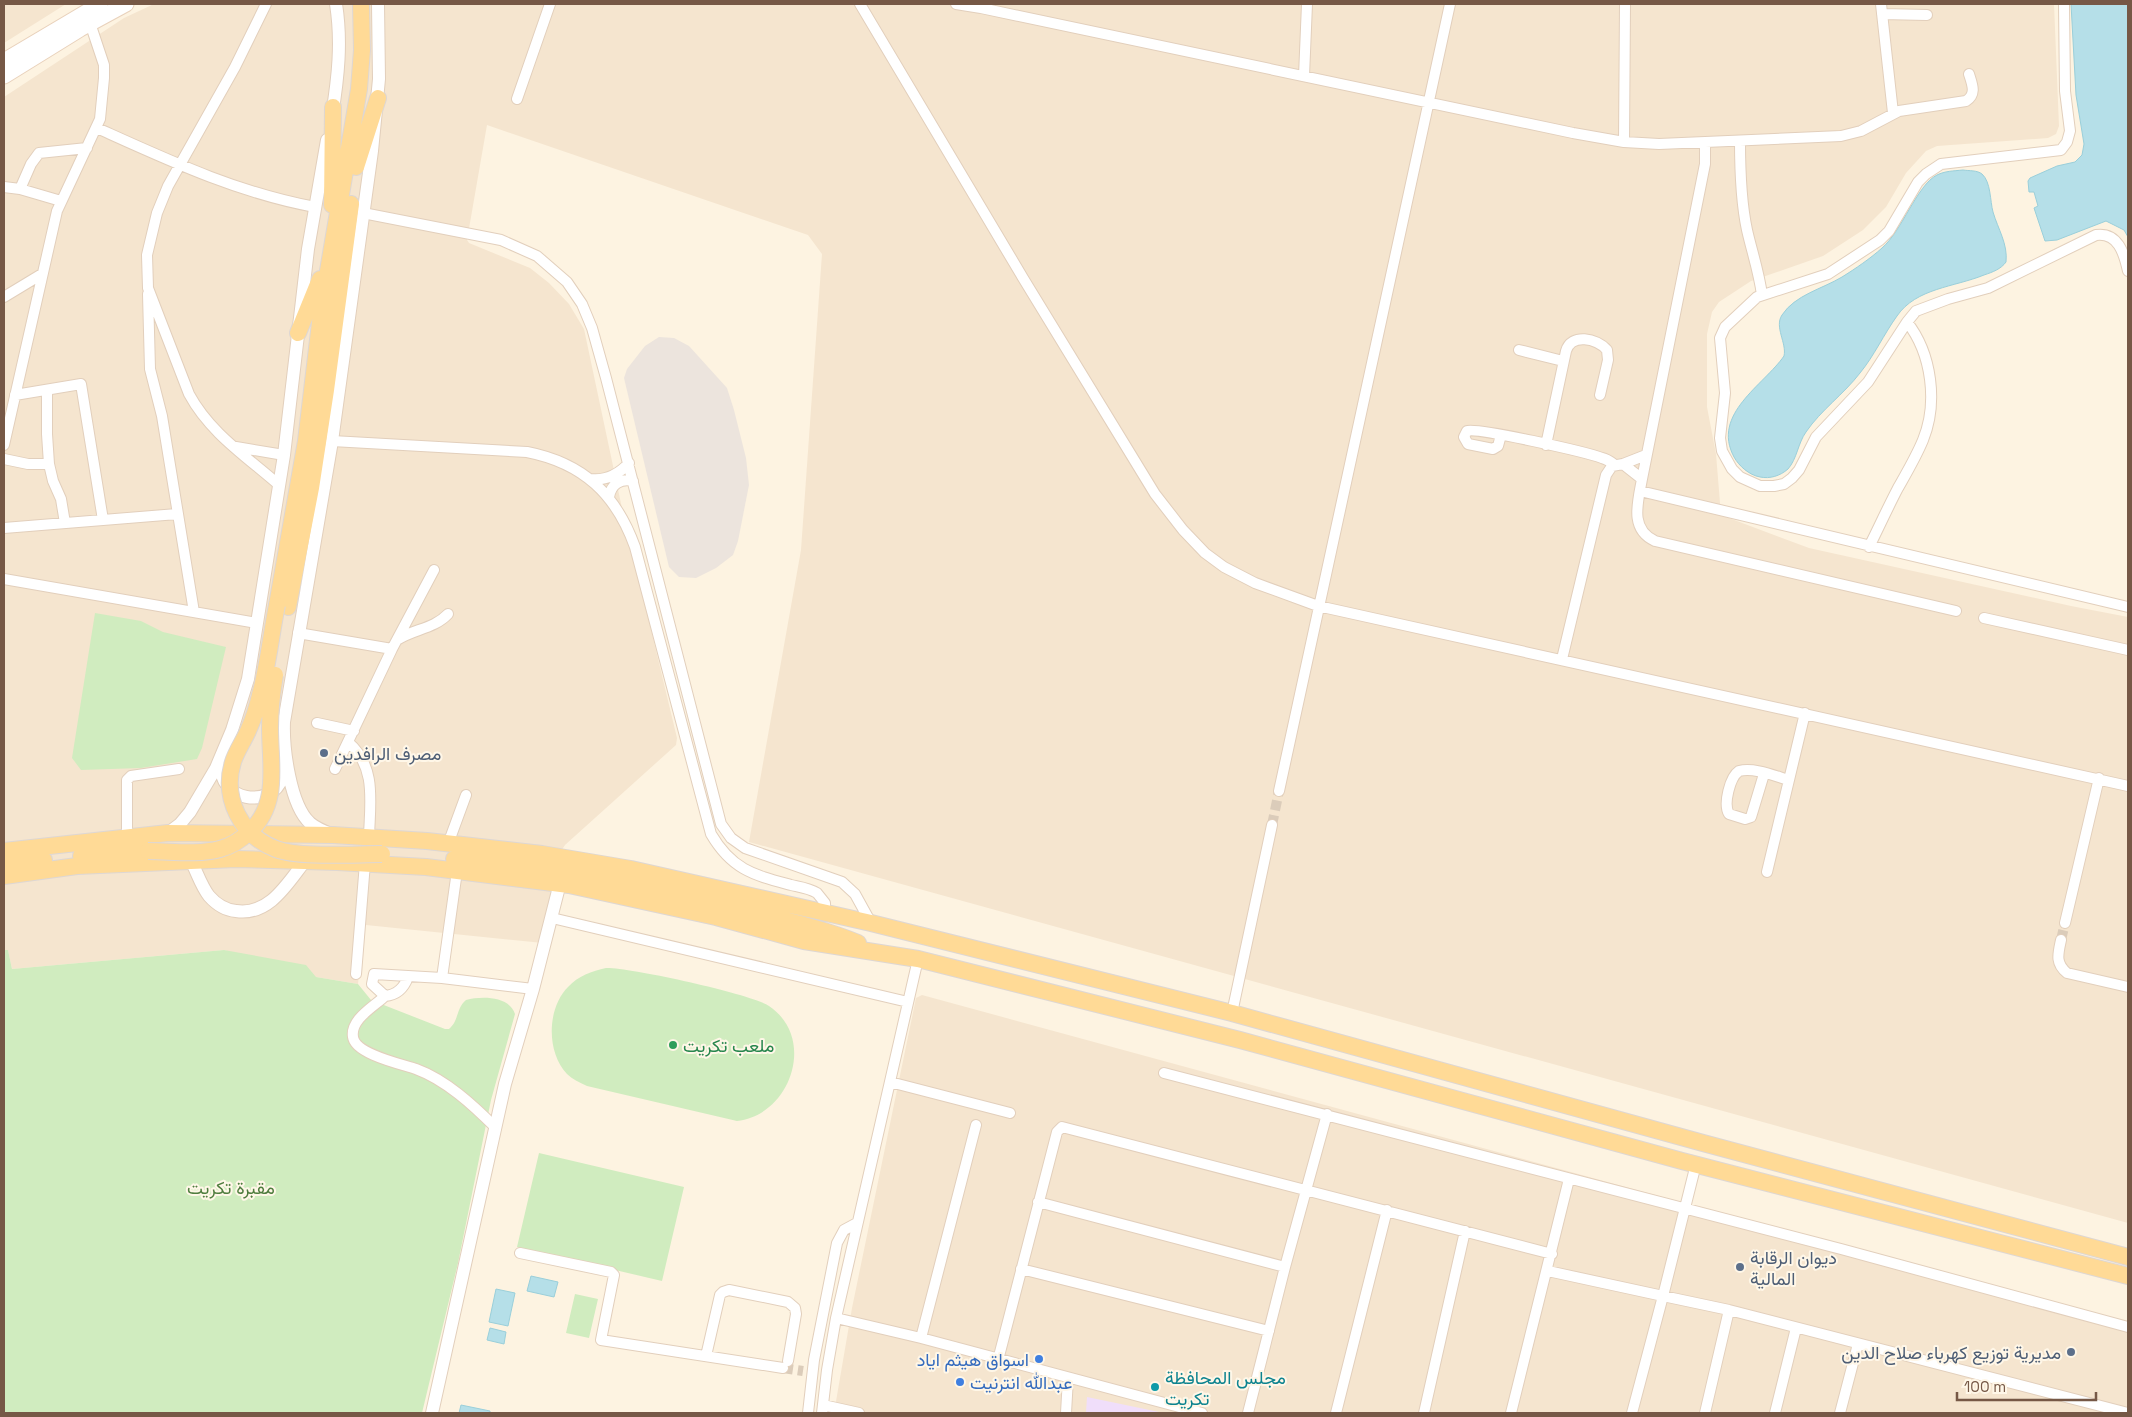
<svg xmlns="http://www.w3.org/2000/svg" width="2132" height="1417" font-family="'Space Grotesk',Vazirmatn,sans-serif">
	<rect width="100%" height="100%" fill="#fdf3e1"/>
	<!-- residential -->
	<path fill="#f5e5cf" d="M4,4H66L4,43Z
		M154,4H2054L2059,126L2056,134L2048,138L1937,146L1926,151L1906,173L1886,207L1863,230L1823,256L1751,281L1719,302L1712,312L1707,334V407L1716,454L1721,515L1809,548L2071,606L2128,617V1223L749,842L801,550L822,254L808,235L487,125L467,240L469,243L530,268L549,283L569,304L584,329L623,513L677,738L676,745L565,845L561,851L543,943L366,925L363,929L358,984L316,977L224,950L12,969L8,950H4V97L124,18Z
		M922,995L2128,1324V1413H834L852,1308L916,998Z"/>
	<!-- industrial -->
	<path fill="#ece4dd" d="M659,337L674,338L689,346L727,388L734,410L746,458L749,485L738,541L733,555L716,568L696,578L679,577L669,567L624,378L627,369L645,346Z"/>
	<!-- education -->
	<path fill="#f0defa" d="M1087,1397L1164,1413H1086Z"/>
	<!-- green -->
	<path fill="#d0ecbf" d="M95,613L141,621L163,632L226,647L202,748L197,759L141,768L81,770L72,758Z
		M4,950H8L12,969L224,950L306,965L316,977L358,984L371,1000L445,1029H449C459,1021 456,1008 466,1000C482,996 509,996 515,1014L491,1100L458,1263L422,1413H4Z
		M606,968C628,967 752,994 769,1006C817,1038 791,1115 737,1121L587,1086C579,1082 572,1079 567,1074C546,1052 547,1008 568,987C578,976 592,971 606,968Z
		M539,1153L684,1187L662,1281L517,1247Z
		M575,1294L598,1299L589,1338L566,1333Z"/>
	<!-- water -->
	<path fill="#b5dfe8" stroke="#9acfda" d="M2071,4H2128V237L2124,230L2106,221L2057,240L2045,241L2034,208L2038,206L2034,192H2029L2028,181L2030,178L2057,166L2075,162L2082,155L2084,144L2076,95Z
		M1963,170C1969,171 1977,170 1982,174C1991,182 1990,201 1993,212C1998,229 2008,244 2006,262C2001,269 1993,272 1984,275C1955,287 1916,288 1897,316C1884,334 1874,356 1860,373C1844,394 1821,410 1806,432C1798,443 1797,459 1788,469C1780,476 1770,479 1760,477C1749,475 1739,466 1734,457C1711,414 1764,385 1784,356C1787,343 1774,327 1782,315C1795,295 1822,289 1842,277C1855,269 1871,258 1882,248C1902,231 1917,185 1937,175C1945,171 1953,171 1963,170Z
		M531,1276L558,1282L554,1297L527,1291Z
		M496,1289L515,1293L508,1326L489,1322Z
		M490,1328L506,1332L504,1344L487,1340Z
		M461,1405L490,1411V1413H459Z"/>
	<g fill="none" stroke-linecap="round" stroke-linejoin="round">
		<!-- minor-tunnel -->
		<path stroke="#dbccba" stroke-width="10" stroke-dasharray="10 5" stroke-linecap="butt" d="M1272,825L1279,791
			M2061,940L2065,923
			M783,1368L803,1371"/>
		<!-- minor casing -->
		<g stroke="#e2cfbc" stroke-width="12">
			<path id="minor" d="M266,4L235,67L168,186L157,213L147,255L148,288L189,394C210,433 246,456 279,485
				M860,4L1023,278L1155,494L1183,530L1205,553L1224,567L1255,583L1318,606L2128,786
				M956,4L981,8L1573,133L1624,142L1659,144L1841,136L1861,131L1899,111L1966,101C1977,94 1972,84 1969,74
				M1881,4L1893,113
				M1882,14L1927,15
				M1304,76L1307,4
				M517,99L550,4
				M97,128C168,160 238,193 315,207
				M1740,141C1740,171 1741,202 1747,230C1752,252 1759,272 1762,295
				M1624,142L1625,4
				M1705,143V164L1642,479C1638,502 1629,529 1655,541L1956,611
				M4,187L20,189L61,201
				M20,189L31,164L39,153L87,148
				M363,213L501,240L537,256L567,282L582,304L592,328L606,378L721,824L731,838L745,848L842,882L855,894L871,923
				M148,294L150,369L162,416L194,612
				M4,297L42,274
				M1907,322L1868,382L1816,437L1799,470L1792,478L1784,484L1774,486H1760L1740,477L1732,469L1722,451L1720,438L1725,393L1720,338L1725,327L1757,297L1828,274L1880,240L1889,231L1918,182L1926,174L1941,164L2061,150L2067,142L2070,131L2065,91L2064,4
				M1519,350L1563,361
				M47,390V434L49,464L53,481L61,499L65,523
				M15,395L81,384L103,520
				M1501,435L1498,446L1493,449L1468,444L1464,437L1467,431C1476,427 1586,452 1602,458C1607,459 1611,462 1615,465
				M332,441L527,452C583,463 616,494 635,547L711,834C732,870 754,875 791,885C800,887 809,888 817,893L825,903V912
				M4,445L57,211L100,119L104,78V65L90,23
				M1546,445L1566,351C1571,333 1597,338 1607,350L1608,360L1600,395
				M236,447L284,455
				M4,459L28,464H49
				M1623,464L1642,479
				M590,479C606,481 618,475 629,463
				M1640,491L2128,607
				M609,497C611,484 621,478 633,481
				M4,528L177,514
				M1869,547C1879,527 1888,507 1898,488C1907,472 1916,457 1923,440C1938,403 1932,354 1907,322L1916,311L1948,299L1988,288L2096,235C2118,232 2124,253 2128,271
				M4,579L257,623
				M1984,618L2128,650
				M298,633L392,649
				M397,640C413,629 434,629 448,614
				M1562,659L1606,475L1612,466L1623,464L1646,455
				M317,723L354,731
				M348,742C377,767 370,802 369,837
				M335,769L392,649L434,570
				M1764,774L1751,817L1745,819L1729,814C1723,804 1730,777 1739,771C1754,767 1775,776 1789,780
				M1279,791L1450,4
				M127,836V780L131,776L179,769
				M448,844L466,795
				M1767,872L1805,713
				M552,918L908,1002
				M2065,923L2099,778
				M2061,940C2058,954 2055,963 2067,973L2128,987
				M356,974L365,863
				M408,977C404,988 397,995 385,996C375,1006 350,1019 353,1037C355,1054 401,1064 416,1069C446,1080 473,1105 496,1128
				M442,978L457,871
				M385,996L372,984L374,974L442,978L533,989
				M1232,1013L1272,825
				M1164,1073L1841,1249L2128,1327
				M890,1082L1010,1113
				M1038,1202L1285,1267
				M520,1253L611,1272L614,1275L601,1340L783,1368
				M1021,1269L1269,1331
				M1548,1271L1663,1296L1696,1164
				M836,1318L921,1338L1202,1413
				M921,1338L976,1125
				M706,1356L720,1295L723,1292L729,1290L788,1302L795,1308L796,1314L788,1361
				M998,1360L1057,1132L1062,1127L1552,1254
				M823,1405L859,1413
				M808,1413L814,1360L837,1243L844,1230L857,1223
				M822,1413L827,1370L836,1318L918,959
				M1066,1413L1068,1378
				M1248,1413L1285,1267L1327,1114
				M1336,1413L1387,1210
				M1424,1413L1465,1231
				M1511,1413L1569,1179
				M1632,1413L1663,1296L1729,1310L2128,1413
				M1705,1413L1729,1310
				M1775,1413L1796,1328
				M1840,1413L1858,1344"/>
		</g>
		<!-- tertiary casing -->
		<g stroke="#e2cfbc" stroke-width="14">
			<path id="tertiary" d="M332,115C338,78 342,42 336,4
				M221,761C217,803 272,809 282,778C284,774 283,767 283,763
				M168,833L180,824L190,812L216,768L232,730L248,679L284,455L308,249L327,140
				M331,834C323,831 316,828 310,823C290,805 283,748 284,722L332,441L372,151L379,79L378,4
				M191,861C197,872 201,886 209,896C216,904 225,910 236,911C269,916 287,884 305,861
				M432,1413L505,1084L533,989L560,883"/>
		</g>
		<!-- secondary casing -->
		<g stroke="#e9d2bc" stroke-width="17">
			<path id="secondary" d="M4,61L100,4
				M4,76L80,29L126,4"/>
		</g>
		<!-- primary casing -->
		<g stroke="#ded7d3" stroke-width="18">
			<path id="primary" d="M356,167L378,98
				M332,205L333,107
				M298,333L320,279
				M277,605L306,441L322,306L359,89L362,50L361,4
				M288,607L311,488L326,390L351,204
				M4,851L168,833L333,835L427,841L542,854L631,869L871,923L1232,1013L1703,1143L2128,1257
				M81,856L148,851
				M454,859C555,870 654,886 753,912C788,921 824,929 858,943
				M4,864L44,860
				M4,876L77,866L236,859L337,862L426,867L569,885L716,917L804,941L918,959L1240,1040L1682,1161L2128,1276"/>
		</g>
		<!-- minor -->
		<use href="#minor" stroke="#fff" stroke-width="10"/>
		<!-- tertiary -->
		<use href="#tertiary" stroke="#fff" stroke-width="12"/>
		<!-- secondary -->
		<use href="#secondary" stroke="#fff" stroke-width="15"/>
		<!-- primary -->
		<use href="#primary" stroke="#ffda96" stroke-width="16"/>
		<!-- primary-bridge casing -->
		<g stroke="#ded7d3" stroke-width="18" stroke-linecap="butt">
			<path id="primary-bridge" d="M277,605C271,635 268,666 260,695C257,708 253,720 248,731C243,742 236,752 233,762C222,798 241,836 276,849C300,858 354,854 382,854
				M148,851C171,851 197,855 220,849C231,846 241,840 249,832C280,805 270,765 270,728C270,710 272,693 275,675"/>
		</g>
		<!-- primary-bridge -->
		<use href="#primary-bridge" stroke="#ffda96" stroke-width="16"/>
	</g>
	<!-- markers -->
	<g fill="#5c6f8a" stroke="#fff7e8" stroke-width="2">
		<circle cx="324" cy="753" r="5"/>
		<circle cx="1740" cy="1267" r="5"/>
		<circle cx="2071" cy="1352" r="5"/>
	</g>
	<circle fill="#2e9e5b" stroke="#fff7e8" stroke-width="2" cx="673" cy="1045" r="5"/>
	<g fill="#3f7fe0" stroke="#fff7e8" stroke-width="2">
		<circle cx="1039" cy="1359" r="5"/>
		<circle cx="960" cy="1382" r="5"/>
	</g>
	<circle fill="#0f9aa8" stroke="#fff7e8" stroke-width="2" cx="1155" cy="1387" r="5"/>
	<g text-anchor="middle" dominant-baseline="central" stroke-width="4" stroke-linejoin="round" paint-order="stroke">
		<!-- service labels -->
		<g font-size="18" fill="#4e5e75" stroke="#fff7e8" text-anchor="start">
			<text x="334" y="753">مصرف الرافدين</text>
			<text x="1750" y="1257">ديوان الرقابة<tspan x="1750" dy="21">المالية</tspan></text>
			<text x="2061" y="1352" text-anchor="end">مديرية توزيع كهرباء صلاح الدين</text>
		</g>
		<!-- leisure labels -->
		<g font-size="18" fill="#27864d" stroke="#fff7e8" text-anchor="start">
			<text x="683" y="1045">ملعب تكريت</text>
		</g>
		<!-- park labels -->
		<g font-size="18" fill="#4f7d3e" stroke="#fff7e8">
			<text x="231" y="1187">مقبرة تكريت</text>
		</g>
		<!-- shop labels -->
		<g font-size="18" fill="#366cbe" stroke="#fff7e8" text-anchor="end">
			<text x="1029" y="1359">اسواق هيثم اياد</text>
			<text x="970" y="1382" text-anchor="start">عبدالله انترنيت</text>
		</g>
		<!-- culture labels -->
		<g font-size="18" fill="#0d838f" stroke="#fff7e8" text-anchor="start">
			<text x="1165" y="1377">مجلس المحافظة<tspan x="1165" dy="21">تكريت</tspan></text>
		</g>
	</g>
	<!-- border -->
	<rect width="2132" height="1417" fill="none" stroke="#765846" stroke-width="10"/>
	<!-- scale -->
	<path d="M1957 1392v8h139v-8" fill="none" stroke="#765846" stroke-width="2.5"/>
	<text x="1964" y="1392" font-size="15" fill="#765846" stroke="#fff7e8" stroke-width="4" paint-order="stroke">100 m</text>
</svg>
